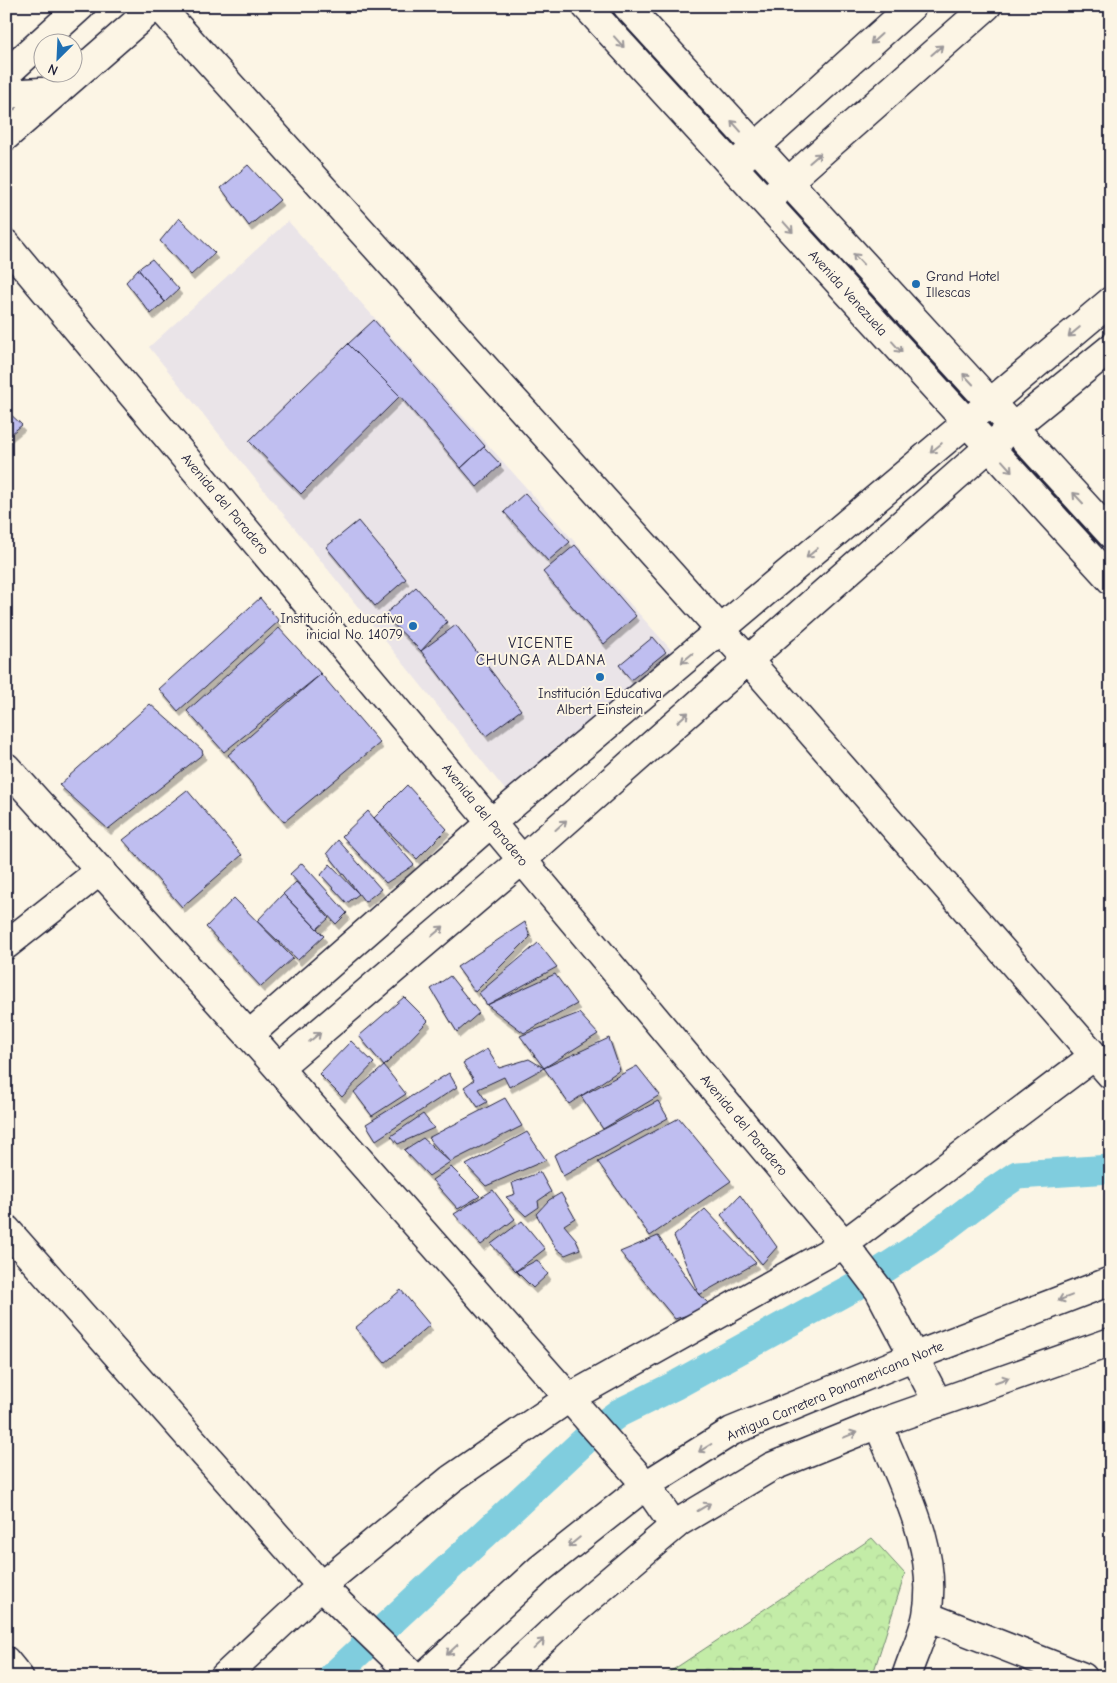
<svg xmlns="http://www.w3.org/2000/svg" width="1117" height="1683" font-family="'Comic Neue',sans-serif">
	<defs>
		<pattern id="forest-crowns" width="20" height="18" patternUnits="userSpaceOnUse" patternTransform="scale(1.25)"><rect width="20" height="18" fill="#c3eca7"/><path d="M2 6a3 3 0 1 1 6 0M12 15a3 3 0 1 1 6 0" fill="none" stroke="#a7ca91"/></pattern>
		<filter id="shadow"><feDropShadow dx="3" dy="5.5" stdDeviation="0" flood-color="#0004"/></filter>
	</defs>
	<rect width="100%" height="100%" fill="#fcf5e5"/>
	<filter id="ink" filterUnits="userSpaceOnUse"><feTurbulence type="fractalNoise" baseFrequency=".02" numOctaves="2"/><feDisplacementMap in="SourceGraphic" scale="10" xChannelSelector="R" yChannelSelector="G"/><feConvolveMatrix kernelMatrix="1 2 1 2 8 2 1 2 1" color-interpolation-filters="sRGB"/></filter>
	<g filter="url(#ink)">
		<!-- built -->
		<path fill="#eae4e8" d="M288,221L674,653L506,791L149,347Z"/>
		<!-- forest -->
		<path fill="url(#forest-crowns)" stroke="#728771" d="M872,1538L905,1574L872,1677H662Z"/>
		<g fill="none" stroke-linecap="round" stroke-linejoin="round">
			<!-- canal -->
			<path stroke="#80cdde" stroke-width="29" d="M332,1677L597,1429L619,1413L674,1386L870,1278L929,1240L989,1194L1017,1175L1111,1169"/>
		</g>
		<!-- building -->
		<path fill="#bfbef0" stroke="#22223b" filter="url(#shadow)" d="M248,165L280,200L249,226L221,188Z
			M179,218L215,253L191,275L160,241Z
			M152,259L179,289L165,302L138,269Z
			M138,269L165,302L151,314L126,282Z
			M374,320L485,446L461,468L400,396L348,344Z
			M348,344L400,396L301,494L249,441Z
			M6,410L22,425L6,438Z
			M484,447L501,465L477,487L461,468Z
			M525,493L570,542L548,561L504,512Z
			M358,521L406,579L375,606L326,547Z
			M575,545L636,616L604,644L543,572Z
			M416,587L447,622L421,651L384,615Z
			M260,598L279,621L178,711L159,689Z
			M456,625L521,710L486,736L421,651Z
			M279,628L321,674L224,752L187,711Z
			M653,637L666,652L631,680L619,665Z
			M321,674L380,743L284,822L228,755Z
			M150,704L202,750L203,754L108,829L59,785Z
			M407,785L447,829L417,859L374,818Z
			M187,790L242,855L182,907L123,840Z
			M368,811L414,865L386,883L342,836Z
			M338,840L381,889L365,902L327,853Z
			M302,863L347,913L336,924L290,874Z
			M330,864L359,894L347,903L321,875Z
			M296,882L329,918L317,929L283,894Z
			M283,894L324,936L298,960L257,921Z
			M234,898L293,958L261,987L206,927Z
			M525,922L530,937L475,992L457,967Z
			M538,943L557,967L487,1005L479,993Z
			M555,974L577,1004L524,1033L487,1005Z
			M450,976L479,1013L457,1032L431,989Z
			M404,997L428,1021L384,1066L359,1036Z
			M579,1013L598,1034L544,1068L520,1036Z
			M609,1038L620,1070L569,1104L544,1068Z
			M351,1041L374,1063L342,1097L319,1074Z
			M487,1049L499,1068L529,1059L544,1068L509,1087L504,1077L478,1089L487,1102L478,1107L464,1087L474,1080L463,1063Z
			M384,1066L406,1094L372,1116L354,1092Z
			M637,1066L660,1095L603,1129L581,1096Z
			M449,1073L457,1087L376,1140L366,1124Z
			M505,1098L522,1126L450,1162L428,1138Z
			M658,1101L668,1118L563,1176L554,1155Z
			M423,1114L434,1128L398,1144L391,1136Z
			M679,1118L731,1181L650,1236L598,1162Z
			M527,1132L546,1160L486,1186L466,1165Z
			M423,1138L450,1162L429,1176L404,1150Z
			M451,1167L480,1196L458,1209L432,1180Z
			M540,1172L551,1192L538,1201L539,1207L526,1216L506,1197L515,1194L512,1183Z
			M493,1190L515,1219L481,1245L454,1214Z
			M561,1193L575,1218L564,1225L575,1238L580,1249L565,1255L556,1248L536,1214L549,1200Z
			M740,1195L777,1247L762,1264L721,1215Z
			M705,1209L756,1263L699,1295L674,1236Z
			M522,1221L545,1249L516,1271L491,1244Z
			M658,1236L699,1295L713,1307L675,1319L620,1252Z
			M537,1260L548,1274L533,1288L516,1271Z
			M401,1290L430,1325L385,1363L355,1328Z"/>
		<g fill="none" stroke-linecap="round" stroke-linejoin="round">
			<!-- minor casing -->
			<g stroke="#22223b" stroke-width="31">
				<path id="minor" d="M159,6L748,660L1111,1075
					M586,6L1111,580
					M627,6L1111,534
					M6,74L81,6
					M6,94L58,91
					M6,136L155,6
					M742,159L912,6
					M774,194L987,6
					M6,244L844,1244L879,1290L938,1403
					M6,767L249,1035L608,1442L646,1485L674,1526
					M6,945L101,870
					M249,1035L492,822L1111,301
					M278,1068L522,860L989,447L1111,348
					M6,1229L321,1586L415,1677
					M878,1424C902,1484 939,1549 927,1615C923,1636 912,1657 906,1677
					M927,1616L1083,1677
					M6,1661L19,1677
					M224,1677L321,1586L451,1479L569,1398L844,1244L1094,1056"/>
			</g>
			<!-- major casing -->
			<g stroke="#22223b" stroke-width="31">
				<path id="major" d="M423,1677L540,1569L646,1485L732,1431L915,1356L1111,1281
					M503,1677L573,1612L679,1522L771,1467L878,1424L1111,1342"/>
			</g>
			<!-- minor -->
			<use href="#minor" stroke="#fcf5e5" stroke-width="28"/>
			<!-- major -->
			<use href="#major" stroke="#fcf5e5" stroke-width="28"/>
		</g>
		<!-- one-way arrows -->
		<defs><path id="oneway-shaft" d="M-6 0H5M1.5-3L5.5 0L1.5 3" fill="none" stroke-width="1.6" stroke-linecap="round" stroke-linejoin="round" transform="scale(1.25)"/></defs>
		<g stroke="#9a9698">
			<use href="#oneway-shaft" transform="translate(876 39) rotate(138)"/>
			<use href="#oneway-shaft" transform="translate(619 42) rotate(48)"/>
			<use href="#oneway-shaft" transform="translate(937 50) rotate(-41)"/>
			<use href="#oneway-shaft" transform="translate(736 126) rotate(-132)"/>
			<use href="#oneway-shaft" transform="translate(815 158) rotate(-41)"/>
			<use href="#oneway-shaft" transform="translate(788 227) rotate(48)"/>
			<use href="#oneway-shaft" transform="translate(858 259) rotate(-133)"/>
			<use href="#oneway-shaft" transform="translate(1074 332) rotate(140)"/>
			<use href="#oneway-shaft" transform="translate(897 347) rotate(48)"/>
			<use href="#oneway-shaft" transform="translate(968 379) rotate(-133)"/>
			<use href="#oneway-shaft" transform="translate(936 448) rotate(140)"/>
			<use href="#oneway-shaft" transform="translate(1007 466) rotate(48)"/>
			<use href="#oneway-shaft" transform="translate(1078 498) rotate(-133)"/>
			<use href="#oneway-shaft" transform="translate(812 553) rotate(140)"/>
			<use href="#oneway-shaft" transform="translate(687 658) rotate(140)"/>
			<use href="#oneway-shaft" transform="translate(683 717) rotate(-42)"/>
			<use href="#oneway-shaft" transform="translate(561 825) rotate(-42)"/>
			<use href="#oneway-shaft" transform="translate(438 931) rotate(-40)"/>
			<use href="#oneway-shaft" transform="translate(315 1037) rotate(-40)"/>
			<use href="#oneway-shaft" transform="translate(1065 1298) rotate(159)"/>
			<use href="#oneway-shaft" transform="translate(1002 1380) rotate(-19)"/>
			<use href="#oneway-shaft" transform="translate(850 1435) rotate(-22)"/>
			<use href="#oneway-shaft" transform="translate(705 1448) rotate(148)"/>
			<use href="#oneway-shaft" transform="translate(704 1507) rotate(-31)"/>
			<use href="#oneway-shaft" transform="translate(574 1542) rotate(141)"/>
			<use href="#oneway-shaft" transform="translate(539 1644) rotate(-43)"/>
			<use href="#oneway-shaft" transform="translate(452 1650) rotate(137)"/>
		</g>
	</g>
	<!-- markers -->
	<g fill="#1f6fb2" stroke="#fcf5e5" stroke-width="2">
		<circle cx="916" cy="284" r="5"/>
		<circle cx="413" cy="626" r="5"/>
		<circle cx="600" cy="677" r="5"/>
	</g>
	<g text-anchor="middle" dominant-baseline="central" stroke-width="4" stroke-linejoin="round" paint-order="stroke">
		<!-- poi labels -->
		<g font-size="14" fill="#22223b" stroke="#fcf5e5" text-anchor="start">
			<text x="926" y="276">Grand Hotel<tspan x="926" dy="16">Illescas</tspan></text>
			<text x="403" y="618" text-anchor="end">Institución educativa<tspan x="403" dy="16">inicial No. 14079</tspan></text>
			<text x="600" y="693" text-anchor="middle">Institución Educativa<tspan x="600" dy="16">Albert Einstein</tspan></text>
		</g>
		<!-- street labels -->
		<g font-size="14" fill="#22223b" stroke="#fcf5e5">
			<text transform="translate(848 293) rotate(48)">Avenida Venezuela</text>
			<text transform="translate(225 504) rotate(50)">Avenida del Paradero</text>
			<text transform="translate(485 815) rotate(51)">Avenida del Paradero</text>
			<text transform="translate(744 1125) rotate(50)">Avenida del Paradero</text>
			<text transform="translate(835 1391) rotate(-23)">Antigua Carretera Panamericana Norte</text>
		</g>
		<!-- neighbourhood labels -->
		<g font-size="15" letter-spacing="1" fill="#22223b" stroke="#fcf5e5">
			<text x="541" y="643">VICENTE<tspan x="541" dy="17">CHUNGA ALDANA</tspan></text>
		</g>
	</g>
	<!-- margin -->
	<rect width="1117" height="1683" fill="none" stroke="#fcf5e5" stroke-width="25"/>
	<rect x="12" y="12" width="1092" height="1658" fill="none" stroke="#22223b" stroke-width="2" filter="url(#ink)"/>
	<!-- north arrow -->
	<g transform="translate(58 58) rotate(204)"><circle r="24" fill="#fcf5e5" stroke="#a5a1a1"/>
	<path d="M0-4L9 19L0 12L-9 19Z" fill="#1f6fb2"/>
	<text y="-8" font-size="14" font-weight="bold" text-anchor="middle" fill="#22223b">N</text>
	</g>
</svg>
